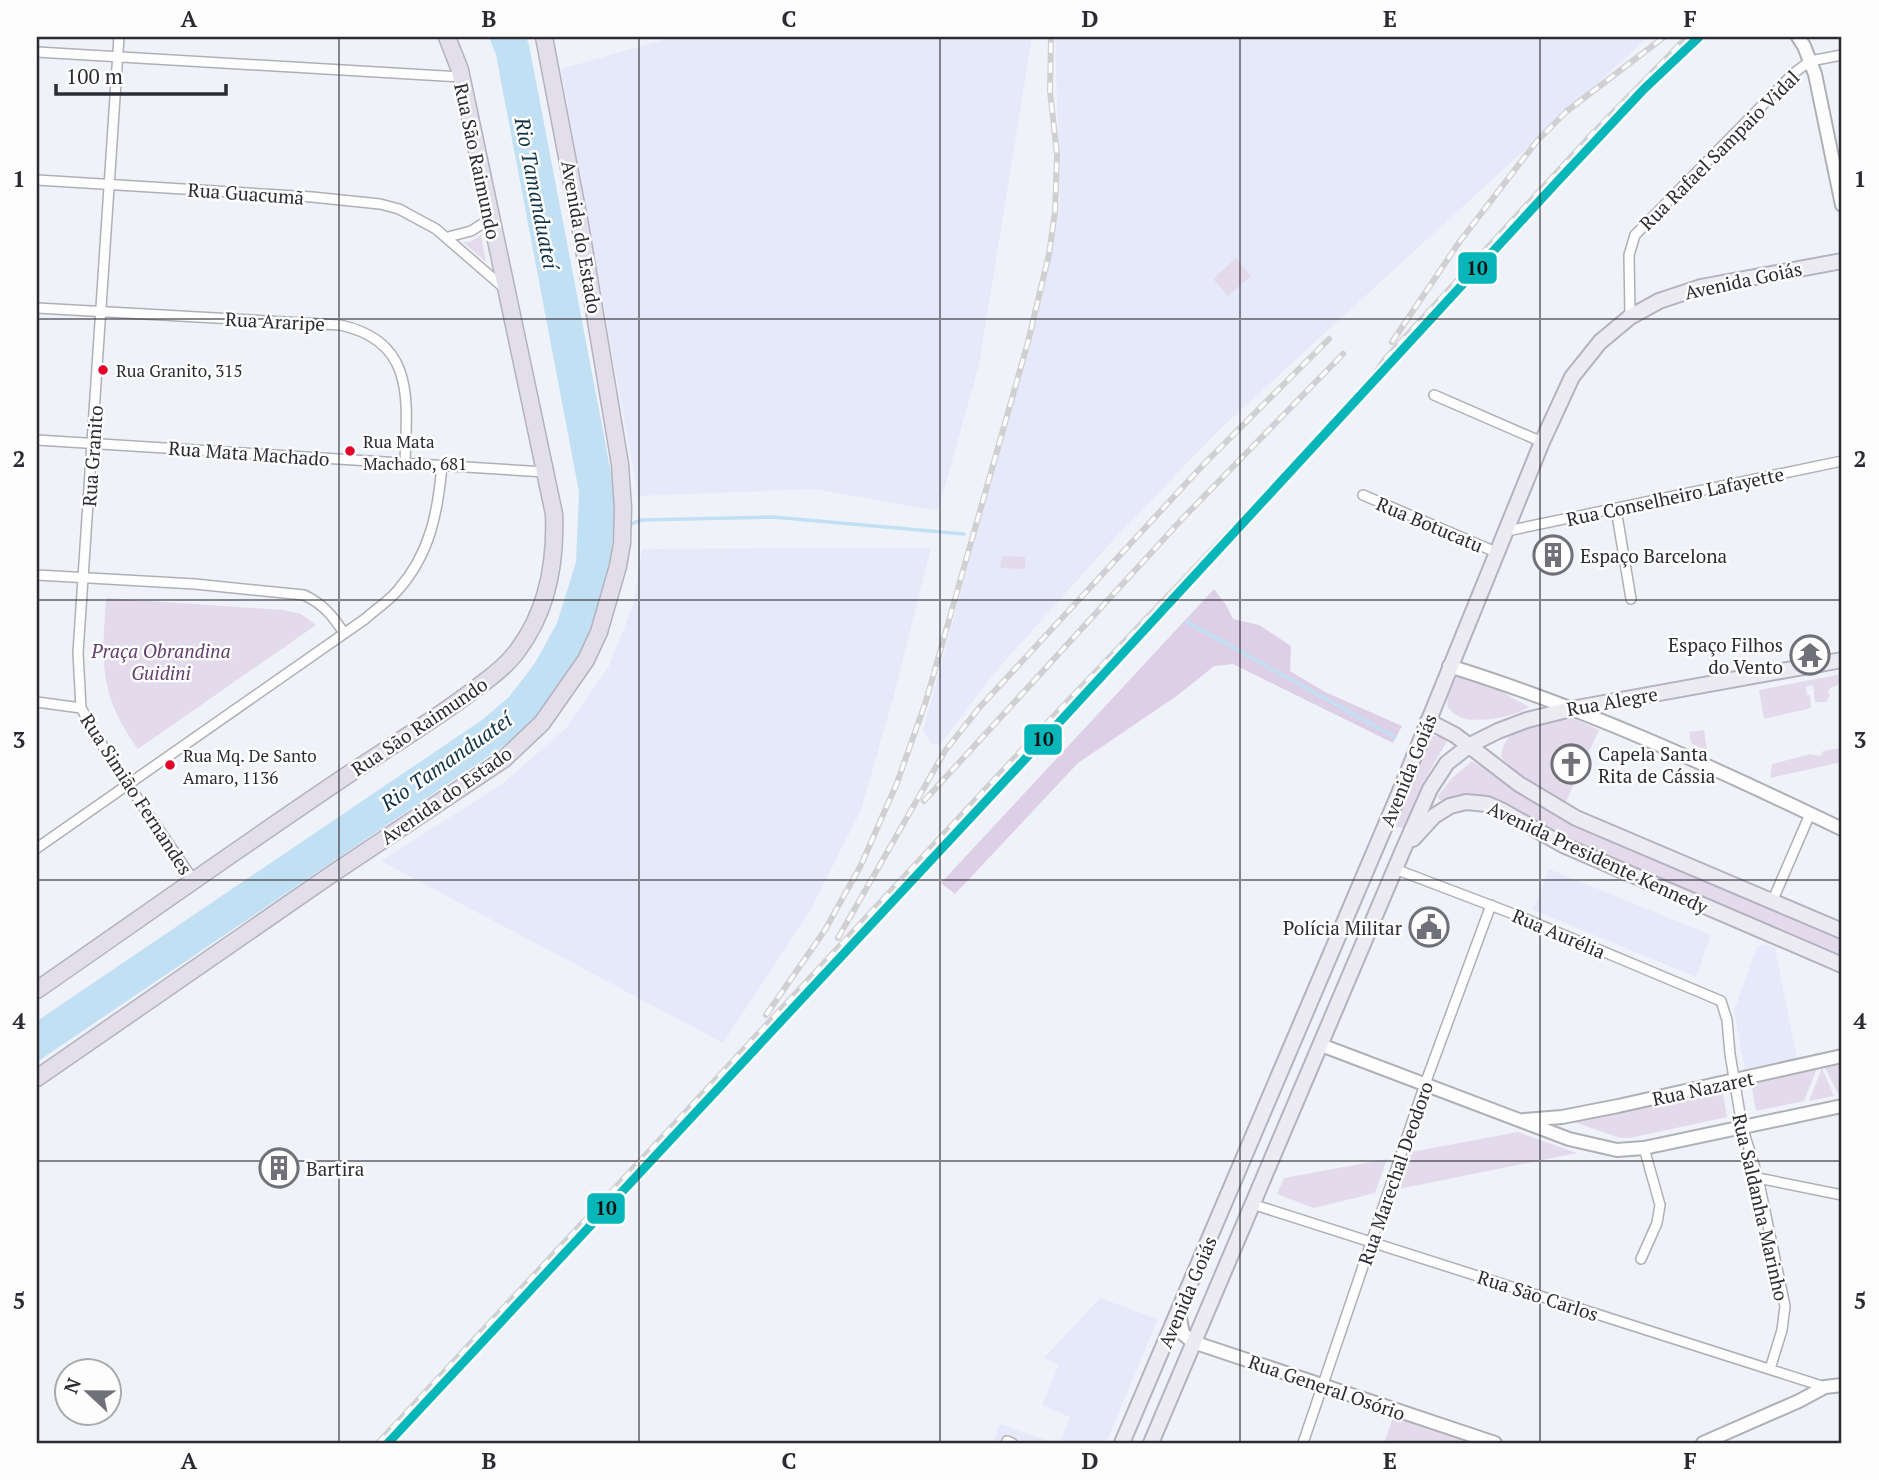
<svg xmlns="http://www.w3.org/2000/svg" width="1879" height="1480" font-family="'PT Serif',serif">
	<rect width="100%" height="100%" fill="#f0f2fa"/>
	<!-- built -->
	<path fill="#e6e9f9" d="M673,37H1032L979,365L938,511L815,489L638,496L561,69Z
		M1055,37H1648L1218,431L1115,538L989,679L941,744H932L923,731L1046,278L1060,204Z
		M931,548L895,691L861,810L811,909L723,1043L381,861L502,784L566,728L609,666L634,603L642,549Z
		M1549,869L1711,935L1696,977L1533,910Z
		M1764,944L1775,948L1797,1058L1745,1069L1734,1011L1757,947Z
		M1100,1298L1158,1319L1106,1443H1060L1070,1417L1042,1405L1059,1364L1044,1358Z
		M1000,1424L1054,1443H993Z"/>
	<!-- green -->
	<path fill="#e3daeb" d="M481,235L486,262L463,242H470Z
		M1236,258L1251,276L1228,296L1213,279Z
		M1002,556L1025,557V569L1000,568Z
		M106,598L283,610L301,614L316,625L138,749C98,694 102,662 106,598Z
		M1458,674L1486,683L1529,707C1514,717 1484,722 1465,719C1457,717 1452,712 1447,706L1448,697Z
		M1842,674V683L1830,688L1828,693L1830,694L1827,702H1815L1813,685L1806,687L1807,695H1810L1811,708L1764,719L1759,690Z
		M1562,718L1576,719L1599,730L1564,806L1519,776L1501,757C1504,725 1536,724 1562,718Z
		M1704,730L1707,751L1691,743L1689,732Z
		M1439,735L1447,741L1421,786L1403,828L1395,827L1404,797L1431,737Z
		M1842,748V762L1770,778L1772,764L1810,754L1821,756L1823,751Z
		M1472,761L1570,821L1842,936V956L1625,866L1567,839L1503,802L1465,794L1445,801L1439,800L1438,796L1452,778Z
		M1842,1064V1095H1839L1825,1068Z
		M1817,1068L1804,1101L1756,1111L1751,1082Z
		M1822,1068L1834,1096L1809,1101Z
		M1722,1088L1727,1117L1630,1138H1620L1568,1120Z
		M1518,1132L1577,1153L1399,1189L1411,1152Z
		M1387,1159L1375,1193L1314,1208L1277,1194L1284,1178Z
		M1394,1415L1474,1443H1384Z"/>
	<!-- forest -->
	<path fill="#dccfe6" d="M1214,589L1226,605L1233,619L1259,625L1291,646L1290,671L1325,692L1402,726L1393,743L1233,664L1214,666L1178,695L1078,763L955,894L941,883Z"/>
	<!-- water -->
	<path fill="#c2e0f4" d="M489,37H526L529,45L606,446C608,460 612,475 613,489C619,572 590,657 535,719C526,729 513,738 502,747L37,1062V1021L482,720L509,697L535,663L557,623L576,562L579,492L496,55Z"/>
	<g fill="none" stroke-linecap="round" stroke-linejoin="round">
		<!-- stream -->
		<path stroke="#c2e0f4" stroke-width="3.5" d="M628,525L642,520L773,517L964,534
			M1187,622L1395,737"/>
		<!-- street casing -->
		<g stroke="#afb0b6" stroke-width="12">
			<path id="street" d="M37,52L461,77
				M37,180L312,197L380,204L399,209L436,229L503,287
				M448,237L471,231L490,219
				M37,308L340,325C416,341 407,401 405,462
				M1630,317L1629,255L1635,235L1794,73L1810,61L1842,55
				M1434,395L1542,442
				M37,440L545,472
				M1363,495L1498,553
				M1616,509L1631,599
				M1507,531L1842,461
				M37,575L195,584L304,595C323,604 332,615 344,633
				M37,702L81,708L108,755L194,881
				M81,708L78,653L119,37
				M37,848L365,619C376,609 389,601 398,590C430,554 438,512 442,465
				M1395,869L1516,915L1721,1001L1727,1020L1730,1054L1742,1126L1758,1178L1785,1306L1782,1330L1770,1369
				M1772,902L1810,814
				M1758,1178L1842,1195
				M1252,1204L1825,1387
				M1641,1259L1657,1223L1660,1205L1644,1148
				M1007,1441L1012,1443
				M1303,1443L1425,1084L1491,905"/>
		</g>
		<!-- secondary casing -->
		<g stroke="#afb0b6" stroke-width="16">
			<path id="secondary" d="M1798,37L1804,46L1815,74L1842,205
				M1449,666C1585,708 1715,768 1842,829
				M1321,1045L1569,1139L1617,1150L1644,1148L1842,1106
				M1524,1120L1562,1117L1618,1106L1842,1056
				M1179,1313L1183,1334L1193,1342L1495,1443
				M1703,1443L1799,1401L1825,1387L1842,1385"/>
		</g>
		<!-- primary casing -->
		<g stroke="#b4b1c0" stroke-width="18">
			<path id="primary" d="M1428,721L1455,735L1519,784L1576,818L1842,931
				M1413,839L1434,816L1450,806L1466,802L1487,804L1503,811L1563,845L1842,965
				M1122,1443L1398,796L1542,442L1572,377L1600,342L1630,317L1659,301L1701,287L1842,261
				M1151,1443L1403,850L1430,789L1447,763L1470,745L1498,731L1527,720L1571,709L1842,660"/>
		</g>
		<!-- highway casing -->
		<g stroke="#b4b1c0" stroke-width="19">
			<path id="highway" d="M37,990C142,917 246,843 352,772C394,744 439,717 479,686C493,676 508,664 518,650C548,610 556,563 554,514L460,70L447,37
				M37,1078L329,876L504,759L542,723L586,660L599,632L618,566L622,543L623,508L620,464L580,225L544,37"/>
		</g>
		<!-- street -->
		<use href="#street" stroke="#fdfdfe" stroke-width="9"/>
		<!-- secondary -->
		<use href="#secondary" stroke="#fdfdfe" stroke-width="12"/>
		<!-- primary -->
		<use href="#primary" stroke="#edebf2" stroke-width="14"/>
		<!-- highway -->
		<use href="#highway" stroke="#e2dfea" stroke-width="16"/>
		<!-- rail casing -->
		<g stroke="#d0d0d2" stroke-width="6">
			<path id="rail" d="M1392,342L1460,241L1537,141L1567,111L1664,37
				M924,801L1183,518L1343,354
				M838,938L945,751L979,708L1204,464L1329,339
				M766,1015L825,930L861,865L897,783L926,701L1028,342L1049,254L1055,212L1057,155L1050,91L1051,37
				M378,1443L1045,725L1364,390L1385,359L1593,133L1687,37"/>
		</g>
		<!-- rail -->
		<use href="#rail" stroke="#fdfdfd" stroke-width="3.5" stroke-dasharray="10" stroke-linecap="butt"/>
		<!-- rail-1 casing -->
		<g stroke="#fdfdfd" stroke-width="14">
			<path id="rail-1" d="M388,1443L1054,728L1556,183L1644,89L1699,37"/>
		</g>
		<!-- rail-1 -->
		<use href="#rail-1" stroke="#06b6b9" stroke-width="9"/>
	</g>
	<!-- grid -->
	<path fill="none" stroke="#2b2c32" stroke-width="2" stroke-opacity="0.55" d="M339,37V1443M639,37V1443M940,37V1443M1240,37V1443M1540,37V1443M37,319H1842M37,600H1842M37,880H1842M37,1161H1842"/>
	<!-- icons -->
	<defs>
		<g id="building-ring" transform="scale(2.0125)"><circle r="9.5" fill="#fdfdfd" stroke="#707178" stroke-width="1.5"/><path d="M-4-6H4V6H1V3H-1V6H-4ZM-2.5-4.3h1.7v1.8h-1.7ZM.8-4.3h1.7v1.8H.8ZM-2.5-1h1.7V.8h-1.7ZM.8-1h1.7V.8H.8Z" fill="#707178"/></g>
		<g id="temple-ring" transform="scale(2.0125)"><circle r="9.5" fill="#fdfdfd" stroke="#707178" stroke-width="1.5"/><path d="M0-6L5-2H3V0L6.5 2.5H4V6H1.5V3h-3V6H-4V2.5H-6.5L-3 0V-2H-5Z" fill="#707178"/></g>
		<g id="church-ring" transform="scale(2.0125)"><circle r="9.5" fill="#fdfdfd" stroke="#707178" stroke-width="1.5"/><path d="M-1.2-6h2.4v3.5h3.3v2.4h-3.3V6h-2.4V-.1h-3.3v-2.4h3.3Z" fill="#707178"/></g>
		<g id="civic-ring" transform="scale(2.0125)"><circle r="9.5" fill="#fdfdfd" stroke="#707178" stroke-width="1.5"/><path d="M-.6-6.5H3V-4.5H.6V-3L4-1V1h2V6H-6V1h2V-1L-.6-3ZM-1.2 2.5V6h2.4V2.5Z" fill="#707178"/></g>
	</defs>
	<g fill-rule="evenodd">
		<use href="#building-ring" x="1553" y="555"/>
		<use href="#temple-ring" x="1810" y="655"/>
		<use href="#church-ring" x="1571" y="764"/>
		<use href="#civic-ring" x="1429" y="927"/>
		<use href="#building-ring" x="279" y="1168"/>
	</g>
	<!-- markers -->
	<g fill="#e4002b" stroke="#fdfdfd" stroke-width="2.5">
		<circle cx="103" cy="370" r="6"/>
		<circle cx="350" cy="451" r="6"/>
		<circle cx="170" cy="765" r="6"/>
	</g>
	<g text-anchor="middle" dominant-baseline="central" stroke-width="5" stroke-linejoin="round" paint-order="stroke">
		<!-- bus labels -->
		<g font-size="17" fill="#2b2c32" stroke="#fdfdfd" text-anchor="start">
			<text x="116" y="370">Rua Granito, 315</text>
			<text x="363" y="441">Rua Mata<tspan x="363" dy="22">Machado, 681</tspan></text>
			<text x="183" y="755">Rua Mq. De Santo<tspan x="183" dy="22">Amaro, 1136</tspan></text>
		</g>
		<!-- street labels -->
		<g font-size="19" fill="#2b2c32" stroke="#fdfdfd">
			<text transform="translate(1719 150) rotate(-45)">Rua Rafael Sampaio Vidal</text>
			<text transform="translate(478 161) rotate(78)">Rua São Raimundo</text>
			<text transform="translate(246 193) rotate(4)">Rua Guacumã</text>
			<text transform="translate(582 237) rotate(80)">Avenida do Estado</text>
			<text transform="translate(1743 280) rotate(-12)">Avenida Goiás</text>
			<text transform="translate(275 321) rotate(3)">Rua Araripe</text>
			<text transform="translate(249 453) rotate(4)">Rua Mata Machado</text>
			<text transform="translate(92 456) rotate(-86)">Rua Granito</text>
			<text transform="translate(1675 496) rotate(-12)">Rua Conselheiro Lafayette</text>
			<text transform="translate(1430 524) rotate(23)">Rua Botucatu</text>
			<text transform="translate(1612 701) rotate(-10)">Rua Alegre</text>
			<text transform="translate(419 726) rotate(-34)">Rua São Raimundo</text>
			<text transform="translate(1408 770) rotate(-68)">Avenida Goiás</text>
			<text transform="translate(137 794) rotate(57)">Rua Simião Fernandes</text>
			<text transform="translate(446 795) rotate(-35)">Avenida do Estado</text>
			<text transform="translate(1598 857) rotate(25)">Avenida Presidente Kennedy</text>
			<text transform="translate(1559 933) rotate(23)">Rua Aurélia</text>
			<text transform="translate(1703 1088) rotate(-12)">Rua Nazaret</text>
			<text transform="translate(1395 1173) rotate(-71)">Rua Marechal Deodoro</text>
			<text transform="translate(1761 1207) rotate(77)">Rua Saldanha Marinho</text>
			<text transform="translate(1187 1292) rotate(-67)">Avenida Goiás</text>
			<text transform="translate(1538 1295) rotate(18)">Rua São Carlos</text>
			<text transform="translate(1327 1387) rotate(19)">Rua General Osório</text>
		</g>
		<!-- poi labels -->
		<g font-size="19" fill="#2b2c32" stroke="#fdfdfd" text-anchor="start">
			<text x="1580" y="555">Espaço Barcelona</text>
			<text x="1783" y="644" text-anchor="end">Espaço Filhos<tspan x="1783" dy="22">do Vento</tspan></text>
			<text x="1598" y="753">Capela Santa<tspan x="1598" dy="22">Rita de Cássia</tspan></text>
			<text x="1402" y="927" text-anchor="end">Polícia Militar</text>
			<text x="306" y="1168">Bartira</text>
		</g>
		<!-- park labels -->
		<g font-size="19" font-style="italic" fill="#633f6e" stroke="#fdfdfd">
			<text x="161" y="650">Praça Obrandina<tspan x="161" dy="22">Guidini</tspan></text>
		</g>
		<!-- water labels -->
		<g font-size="21" font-style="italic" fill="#0e3244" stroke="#fdfdfd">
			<text transform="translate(537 193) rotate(79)">Rio Tamanduateí</text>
			<text transform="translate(446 761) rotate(-35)">Rio Tamanduateí</text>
		</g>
	</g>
	<g stroke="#fdfdfd" stroke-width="2.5">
		<rect x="1457" y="251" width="41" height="34" rx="7" fill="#06b6b9"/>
		<rect x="1023" y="723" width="40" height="33" rx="7" fill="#06b6b9"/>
		<rect x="586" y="1192" width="40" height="33" rx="7" fill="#06b6b9"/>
	</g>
	<g font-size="19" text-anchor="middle" font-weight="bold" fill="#111">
		<text x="1477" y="275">10</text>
		<text x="1043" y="746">10</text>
		<text x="606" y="1215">10</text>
	</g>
	<!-- border -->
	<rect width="1879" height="1480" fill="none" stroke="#fdfdfd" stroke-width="77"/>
	<!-- north arrow -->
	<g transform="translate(88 1392) rotate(292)"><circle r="33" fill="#fdfdfd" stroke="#a9a9ac" stroke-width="2"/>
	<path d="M0-5L12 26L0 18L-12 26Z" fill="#707178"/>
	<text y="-10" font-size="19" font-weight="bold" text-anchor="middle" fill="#2b2c32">N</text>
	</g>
	<!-- scale -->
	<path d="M56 84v10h170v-10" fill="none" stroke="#2b2c32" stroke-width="3.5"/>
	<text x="66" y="84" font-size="21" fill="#2b2c32" stroke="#fdfdfd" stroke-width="5" paint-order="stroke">100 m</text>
	<rect x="38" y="38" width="1802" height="1404" fill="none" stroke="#2b2c32" stroke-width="2.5"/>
	<g font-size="23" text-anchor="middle" font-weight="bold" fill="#2b2c32">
		<text x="189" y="27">A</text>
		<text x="489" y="27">B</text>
		<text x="789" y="27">C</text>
		<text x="1090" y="27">D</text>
		<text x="1390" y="27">E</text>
		<text x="1690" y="27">F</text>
		<text x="19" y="187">1</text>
		<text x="1860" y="187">1</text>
		<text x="19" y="467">2</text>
		<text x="1860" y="467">2</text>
		<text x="19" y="748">3</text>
		<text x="1860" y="748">3</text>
		<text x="19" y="1029">4</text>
		<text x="1860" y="1029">4</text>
		<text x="19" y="1309">5</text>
		<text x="1860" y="1309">5</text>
		<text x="189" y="1469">A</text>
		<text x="489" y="1469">B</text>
		<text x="789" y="1469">C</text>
		<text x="1090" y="1469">D</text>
		<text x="1390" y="1469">E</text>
		<text x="1690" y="1469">F</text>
	</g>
</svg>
